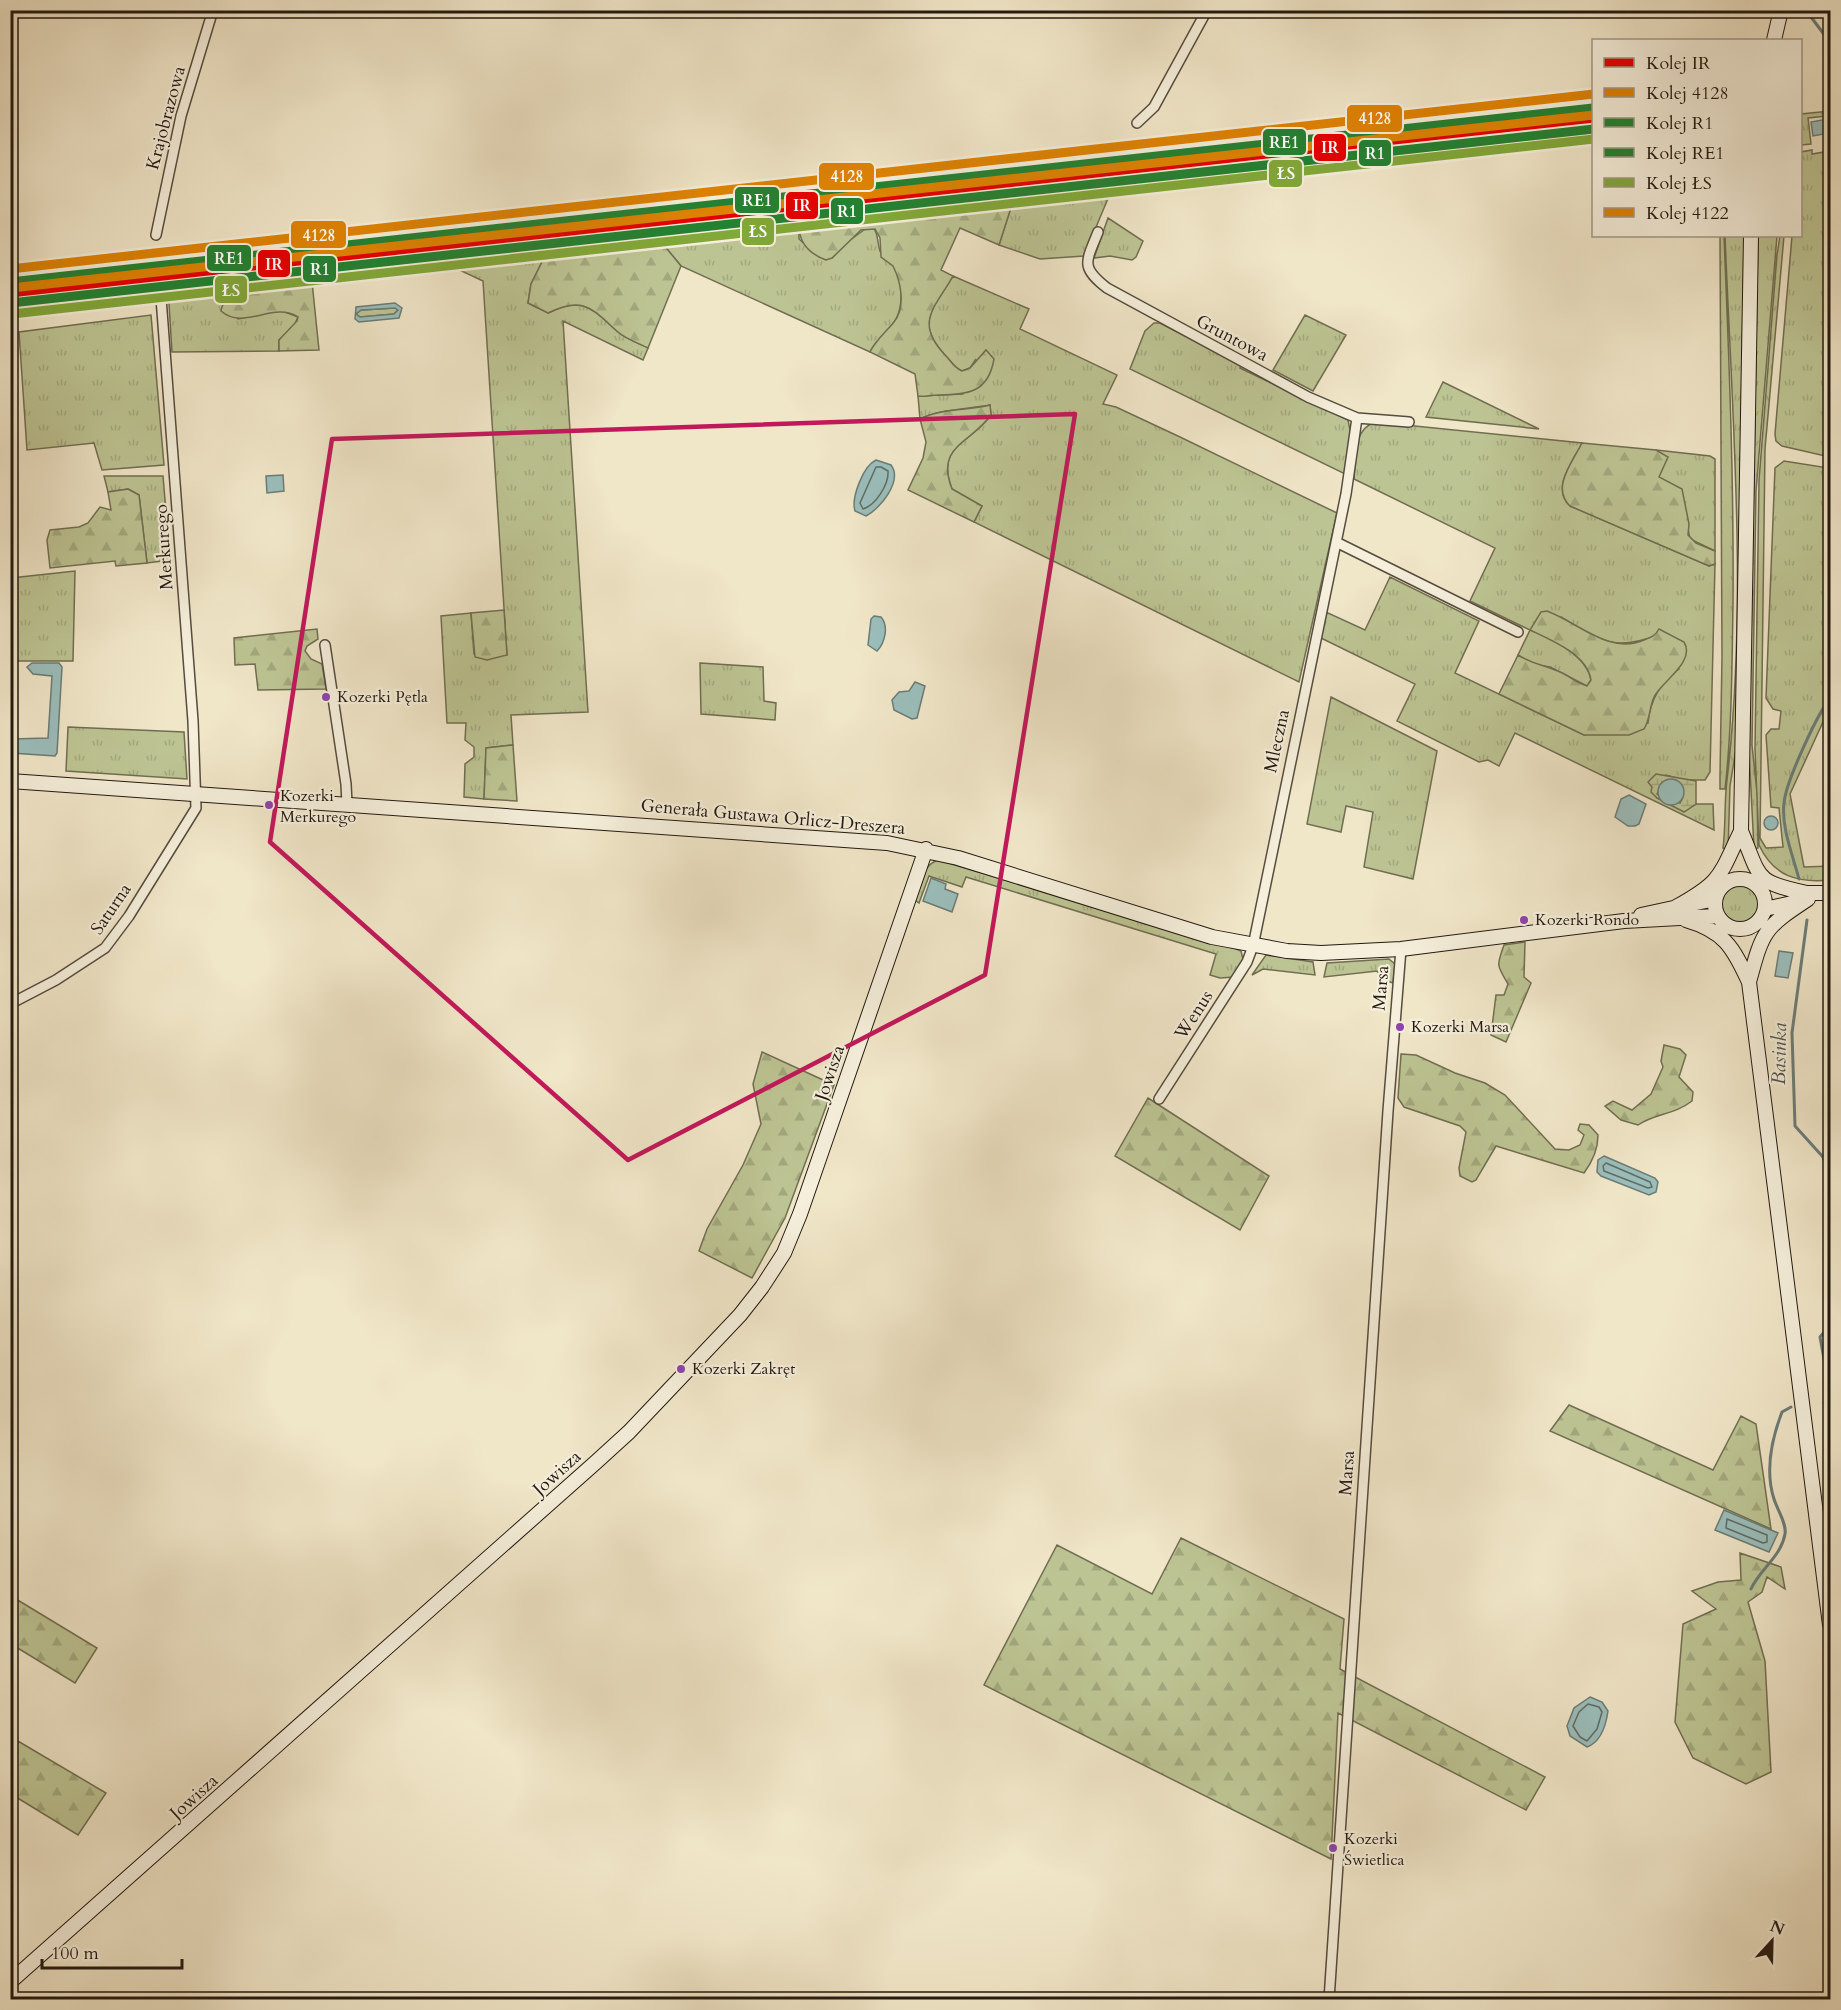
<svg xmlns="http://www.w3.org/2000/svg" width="1841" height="2010" font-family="Cardo,serif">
	<defs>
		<pattern id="grass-tufts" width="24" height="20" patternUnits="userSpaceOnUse" patternTransform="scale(1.5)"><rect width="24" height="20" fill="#bdc493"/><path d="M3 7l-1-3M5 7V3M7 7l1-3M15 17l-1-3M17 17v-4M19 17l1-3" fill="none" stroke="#a2a87e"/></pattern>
		<pattern id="forest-firs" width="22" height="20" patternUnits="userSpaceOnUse" patternTransform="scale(1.5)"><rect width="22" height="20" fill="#bdc493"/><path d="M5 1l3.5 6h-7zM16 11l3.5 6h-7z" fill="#a2a87e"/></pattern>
		<pattern id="wetland-marsh" width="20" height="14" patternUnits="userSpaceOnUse" patternTransform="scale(1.5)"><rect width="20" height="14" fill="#bdc493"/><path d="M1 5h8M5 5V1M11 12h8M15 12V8" fill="none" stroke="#a2a87e"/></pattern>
	</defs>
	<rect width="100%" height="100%" fill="#f0e6c8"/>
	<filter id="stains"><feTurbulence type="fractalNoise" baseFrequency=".00333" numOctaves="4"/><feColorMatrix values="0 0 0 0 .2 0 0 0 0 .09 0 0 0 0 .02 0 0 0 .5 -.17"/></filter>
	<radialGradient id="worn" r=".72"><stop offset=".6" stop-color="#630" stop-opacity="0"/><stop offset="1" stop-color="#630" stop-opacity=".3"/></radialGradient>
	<!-- grass -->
	<path fill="url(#grass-tufts)" stroke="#706e52" stroke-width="1.5" d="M1830,111V134L1827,116L1808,118L1811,144L1801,145V114Z
		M1812,150V154L1830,151V711H1828L1790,794L1804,867L1830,866V880C1798,883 1774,877 1759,845L1755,749L1759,480L1777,255L1780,236H1784L1765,449L1760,838L1766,848L1783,847L1779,808L1771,807L1766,735L1771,729H1779L1781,711L1773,709L1766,698L1775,468L1784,461L1828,468L1830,457L1782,446L1776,441L1775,434L1792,236H1800L1801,152Z
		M1095,184H1114L1084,256L1040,259L999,245L1016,192Z
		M1108,218L1143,241L1136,257L1132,260L1110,256L1094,258Z
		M799,226V239L819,257L832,258L846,243L868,227L874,228C879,237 877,242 880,251C883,259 891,262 895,268C903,281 903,306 896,319C889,332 876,339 870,352L681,266L658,238Z
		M1720,236H1724C1729,358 1734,480 1733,603C1732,665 1732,727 1725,789H1720V775L1722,657Z
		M1725,236H1744L1736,749L1730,786L1728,851L1723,848C1726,826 1724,803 1727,780C1748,601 1732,415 1725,236Z
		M1758,236H1777L1756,491L1752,745L1757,793L1758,848L1754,849L1749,751Z
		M549,248L531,284L528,303L548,313C584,295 592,309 618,332C626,339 638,343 648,348L643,360L563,321L588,712L511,715L513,745L486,748L484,799L464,797L465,764L474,757V747L465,740L466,723H447L441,616L471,613L474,654L507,655L483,281L434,258Z
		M953,276L1029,309L1020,329L1117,375L1103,404L1116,407L1180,437L1337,513L1299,682L974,522L982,506L952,489C935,445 970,444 991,415L990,405C968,409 940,409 920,419L918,396L963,394L976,359L970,368L962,371C954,368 951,361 945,355C914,322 934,308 953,276Z
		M259,278C256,296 244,295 228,298L238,319L280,310L298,317L293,328L279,340V351L172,352L168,288Z
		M395,308L398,310L394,314L360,317L356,314L361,310Z
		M151,315L164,465L102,470L94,443L27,450L19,332Z
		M1305,315L1346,335L1313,391L1273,370Z
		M1154,323H1160L1241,365L1240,368L1348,420L1351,435L1345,474L1130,369L1145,331Z
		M1443,382L1539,429L1426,417Z
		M1375,422L1582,443C1572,463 1551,488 1570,506L1709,566L1715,564L1710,772L1705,780H1683L1666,775L1652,787L1657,798L1684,812L1696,804H1713L1714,830L1515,733L1499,766L1488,760L1479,762L1397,721L1415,684L1321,638L1326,612L1365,630L1390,577L1479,621L1455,673L1584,735L1648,723C1650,700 1660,683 1679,669L1655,636C1613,652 1598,639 1561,617L1531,630C1552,640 1586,654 1591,680L1587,686L1550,667L1531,664L1518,655L1530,630L1470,601L1495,548L1354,479C1356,458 1352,430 1375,422Z
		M1656,450L1710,456L1715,459V551L1690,539L1682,499L1658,477Z
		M104,476H163L170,560L147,563L139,495L128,489L108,492Z
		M75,571L73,661H11V578Z
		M700,663L763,667L764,701L776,703L775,720L701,714Z
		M1331,697L1437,751L1413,879L1364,867L1373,812L1346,806L1341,832L1307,824Z
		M68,727L184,732L187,779L66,771Z
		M938,860L1236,949L1241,951L1243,959L1234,977L1220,978L1210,975L1216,954L966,877L962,887L929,876L919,903L915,900C920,886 922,865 938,860Z
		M1721 904a19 19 0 1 1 38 0a19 19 0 1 1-38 0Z
		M1266,955L1313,962L1315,975L1263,969L1252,975Z
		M1389,959L1395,964L1393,983L1384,980L1377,971L1324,977L1327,963Z"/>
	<!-- forest -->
	<path fill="url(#forest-firs)" stroke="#706e52" stroke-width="1.5" d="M988,191L994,195L1016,192L999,245L960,228L941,270L953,276C935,308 914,322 945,355C951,361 954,368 962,371L970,368L986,350L994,359C988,394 967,394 937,395C930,395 925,397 918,396L915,374L870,352C876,340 885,333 894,322C906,307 901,282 893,266L881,257L880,238L875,229L861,230L832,258L826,260C810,254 799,244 799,226L882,216L948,203L947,196Z
		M658,238L681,266L648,348C638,343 626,339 618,332C592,309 584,295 548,313L528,303L531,284L549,248Z
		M311,272L319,350L279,351V340L297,321L298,317C273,301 244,331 221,311C225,286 253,307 259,278Z
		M990,405L991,415C970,444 935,446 952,489L982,506L974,522L908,490L923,458L926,442L920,419C942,408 967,411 990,405Z
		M1582,443L1656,450L1668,457L1659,477L1682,489L1689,524L1688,535L1696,543L1715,551V564L1709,566L1570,506C1551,488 1572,463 1582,443Z
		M128,489L139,495L147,563L116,566L115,561L50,568L47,540L50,530L79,527L88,523L100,507L111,510L108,492Z
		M504,610L507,655L487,660L475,657L471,613Z
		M1547,611C1579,623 1609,655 1644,640C1652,637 1655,636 1659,629L1684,642C1696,662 1662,681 1654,697C1649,708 1650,720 1644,729L1629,735H1584L1499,694L1518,655C1532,664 1545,665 1560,672C1570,676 1576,683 1587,686L1591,680C1587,654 1551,640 1530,630L1541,612Z
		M317,629L318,639L307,646L305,651L311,659L322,664L326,689L258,690L255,664L235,665L234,638Z
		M513,745L517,801L484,799L486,748Z
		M1525,942L1524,977L1531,983L1506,1042L1491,1035L1496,995H1504L1508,984C1497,965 1496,967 1504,945Z
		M1664,1045L1680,1049L1686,1055L1679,1077L1693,1092L1692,1101C1674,1115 1656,1113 1638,1125L1621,1120L1605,1106L1613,1101L1632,1110L1651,1094L1663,1067L1661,1061Z
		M762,1052L834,1085L785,1218L752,1278L699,1251L707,1229L743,1165L761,1124L753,1084Z
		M1401,1054L1416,1055L1455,1073L1485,1083L1505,1095L1555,1149L1569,1150L1580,1145L1584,1135L1578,1130L1580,1124L1589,1125L1598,1135C1598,1149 1593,1161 1584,1173L1496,1146L1476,1180L1472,1182L1460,1176L1459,1168L1466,1132L1460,1126L1404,1107L1398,1098Z
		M1148,1098L1269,1176L1240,1230L1115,1156Z
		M1569,1405L1713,1470L1741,1416L1756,1424L1771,1529L1550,1431Z
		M1181,1538L1344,1619L1340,1669L1545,1777L1526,1810L1338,1713L1331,1859L984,1685L1057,1545L1152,1594Z
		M1740,1553L1781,1567L1785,1589L1767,1577L1762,1592L1748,1602L1765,1661L1771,1772L1746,1784L1693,1758L1675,1722L1683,1624L1716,1609L1692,1591L1718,1582L1741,1580Z
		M11,1596L97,1648L75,1683L11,1644Z
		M11,1737L106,1793L78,1835L11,1794Z"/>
	<!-- wetland -->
	<path fill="url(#wetland-marsh)" stroke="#706e52" stroke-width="1.5" fill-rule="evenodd" d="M1656,774L1696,781V804L1684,812L1657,798L1651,792L1652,787L1648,782ZM1662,782L1683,797L1680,803L1657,794Z"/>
	<!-- water -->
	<path fill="#9bbebb" stroke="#6b7c77" stroke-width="1.5" fill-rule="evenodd" d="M1827,119L1830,133L1813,136L1811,122Z
		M395,303L402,308L399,318L359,322L355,319L356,307ZM395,308L398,310L394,314L360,317L356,314L361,310Z
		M876,460L891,465C903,481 880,509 866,516L855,511C851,498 863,466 876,460Z
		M283,475L284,491L267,493L266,476Z
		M874,616L881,617C889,626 885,643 877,651L868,645L871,619Z
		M32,663H59L62,667L57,753L55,756L11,753V739L48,738L52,676L33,674L27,667Z
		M915,682L925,686L917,718L912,719L894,710L892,700L899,692L909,691Z
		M1658 792a13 13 0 1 1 26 0a13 13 0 1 1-26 0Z
		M1629,795L1646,804L1639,824L1635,826H1628L1615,817L1621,799Z
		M1764 823a7 7 0 1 1 14 0a7 7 0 1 1-14 0Z
		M931,878L946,884L945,889L958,894L952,912L923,901Z
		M1779,951L1793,953L1788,978L1775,976Z
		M1604,1156L1655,1178L1658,1182L1656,1192L1649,1195L1601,1176L1597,1172L1598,1160Z
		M1724,1510L1778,1533L1769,1552L1715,1530Z
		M1590,1697L1602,1702L1608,1711C1606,1725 1601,1742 1587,1747L1570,1736L1567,1726L1574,1708Z"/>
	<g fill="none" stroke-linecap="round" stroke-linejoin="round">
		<!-- shore -->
		<path stroke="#5f6c66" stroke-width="1.5" d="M881,467L888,471C889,484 876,505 863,509L860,503L876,467Z
			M1606,1163L1650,1182L1652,1187L1648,1188L1604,1171L1603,1166Z
			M1727,1519L1767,1535V1542L1763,1543L1726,1528Z
			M1588,1704L1599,1707L1602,1712L1597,1729L1587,1741L1580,1737L1573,1726L1579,1712Z"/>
		<!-- stream -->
		<path stroke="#6b7c77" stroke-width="3" d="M1801,10L1811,17L1829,41
			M1799,879C1793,856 1781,827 1784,803C1786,781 1817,715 1830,698
			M1807,920L1792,1033L1795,1126L1823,1157L1830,1178
			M1830,1318L1826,1330L1830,1338
			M1826,1330L1820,1337L1830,1392
			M1824,1403L1830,1396
			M1751,1589C1760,1569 1781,1557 1785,1534C1787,1524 1777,1509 1774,1499C1765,1471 1772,1438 1782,1412L1791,1407"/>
		<!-- street casing -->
		<g stroke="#564c3f" stroke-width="12">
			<path id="street" d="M1137,123L1154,107L1207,10
				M1098,232C1086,262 1080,267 1107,288L1308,397L1357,418L1409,422
				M156,235L181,116L213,10
				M1336,542L1518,632
				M325,645L346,784L347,804
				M10,1004L56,980L105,948L129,916L196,808L193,721L161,298
				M1159,1099L1247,962L1253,946L1346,494L1357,418
				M1329,2000L1388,1111L1401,949"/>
		</g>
		<!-- secondary casing -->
		<g stroke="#231911" stroke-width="16">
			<path id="secondary" d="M1774,40L1781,10
				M1751,236L1741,831C1761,878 1753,882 1807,893
				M10,781L887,843L958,858L1212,937L1287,951L1321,953L1401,949L1624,921L1717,916
				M1715 904a25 25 0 1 1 50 0a25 25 0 1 1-50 0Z
				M1799,893H1830
				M1676,907C1723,881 1719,876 1741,831
				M1765,909L1801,901
				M1641,915L1715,899
				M1686,920C1724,931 1733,947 1749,982L1830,1625
				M1749,982C1763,930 1764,928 1808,899
				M10,1982L595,1463L629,1432L740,1315L762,1287L784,1253L800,1214L926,849"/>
		</g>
		<!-- street -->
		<use href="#street" stroke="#f5efdb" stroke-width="9"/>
		<!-- secondary -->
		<use href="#secondary" stroke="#f5efdb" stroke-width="14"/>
		<!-- rail-1 casing -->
		<g stroke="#f5efdb" stroke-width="14">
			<path id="rail-1" d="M10,293L1594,118"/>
		</g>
		<!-- rail-2 casing -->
		<g stroke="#f5efdb" stroke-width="14">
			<path id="rail-2" d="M10,269L1594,94"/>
		</g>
		<!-- rail-3 casing -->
		<g stroke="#f5efdb" stroke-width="14">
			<path id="rail-3" d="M11,303L1594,129"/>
		</g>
		<!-- rail-4 casing -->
		<g stroke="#f5efdb" stroke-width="14">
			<path id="rail-4" d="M10,282L1593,108"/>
		</g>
		<!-- rail-5 casing -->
		<g stroke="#f5efdb" stroke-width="14">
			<path id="rail-5" d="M12,314L1594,139"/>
		</g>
		<!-- rail-6 casing -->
		<g stroke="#f5efdb" stroke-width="14">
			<path id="rail-6" d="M11,288L1594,115"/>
		</g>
		<!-- rail-1 -->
		<use href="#rail-1" stroke="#e50000" stroke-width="9"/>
		<!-- rail-2 -->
		<use href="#rail-2" stroke="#de8203" stroke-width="9"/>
		<!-- rail-3 -->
		<use href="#rail-3" stroke="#238132" stroke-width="9"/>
		<!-- rail-4 -->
		<use href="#rail-4" stroke="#238132" stroke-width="9"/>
		<!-- rail-5 -->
		<use href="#rail-5" stroke="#81a838" stroke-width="9"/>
		<!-- rail-6 -->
		<use href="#rail-6" stroke="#de8203" stroke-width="9"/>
	</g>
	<!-- marked area -->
	<path fill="none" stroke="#c2185b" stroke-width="4.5" stroke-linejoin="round" d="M1075,414L985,975L628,1160L270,842L332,439Z"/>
	<!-- markers -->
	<g fill="#8e44ad" stroke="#f5efdb" stroke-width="2">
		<circle cx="326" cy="697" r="5"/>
		<circle cx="269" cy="805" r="5"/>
		<circle cx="1524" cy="920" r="5"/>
		<circle cx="1400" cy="1027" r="5"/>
		<circle cx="681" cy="1369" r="5"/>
		<circle cx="1333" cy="1848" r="5"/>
	</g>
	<g text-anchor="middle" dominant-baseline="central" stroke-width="4.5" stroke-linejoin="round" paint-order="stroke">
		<!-- bus labels -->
		<g font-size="16" fill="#231911" stroke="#f5efdb" text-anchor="start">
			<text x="337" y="697">Kozerki Pętla</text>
			<text x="280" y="796">Kozerki<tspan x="280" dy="21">Merkurego</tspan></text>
			<text x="1535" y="920">Kozerki Rondo</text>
			<text x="1411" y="1027">Kozerki Marsa</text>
			<text x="692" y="1369">Kozerki Zakręt</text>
			<text x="1344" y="1839">Kozerki<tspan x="1344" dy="21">Świetlica</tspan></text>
		</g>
		<!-- street labels -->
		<g font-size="18" fill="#231911" stroke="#f5efdb">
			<text transform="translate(166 118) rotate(-75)">Krajobrazowa</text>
			<text transform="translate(1232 338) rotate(28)">Gruntowa</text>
			<text transform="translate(164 547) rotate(-94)">Merkurego</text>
			<text transform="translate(1277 741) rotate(-78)">Mleczna</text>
			<text transform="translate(773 817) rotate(5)">Generała Gustawa Orlicz-Dreszera</text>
			<text transform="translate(111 909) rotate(-56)">Saturna</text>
			<text transform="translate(1381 988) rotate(-85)">Marsa</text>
			<text transform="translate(1194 1015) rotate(-57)">Wenus</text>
			<text transform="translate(830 1073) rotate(-71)">Jowisza</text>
			<text transform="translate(557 1473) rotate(-42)">Jowisza</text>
			<text transform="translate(1347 1473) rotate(-86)">Marsa</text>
			<text transform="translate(194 1797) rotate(-42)">Jowisza</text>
		</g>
		<!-- water labels -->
		<g font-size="20" font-style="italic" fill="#4d534c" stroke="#f5efdb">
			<text transform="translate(1779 1054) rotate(-89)">Basinka</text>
		</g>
	</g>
	<g stroke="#f5efdb" stroke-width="2">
		<rect x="1346" y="104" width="57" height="29" rx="6" fill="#de8203"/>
		<rect x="1262" y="128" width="45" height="28" rx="6" fill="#238132"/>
		<rect x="1313" y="133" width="34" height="29" rx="6" fill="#e50000"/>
		<rect x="1358" y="139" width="34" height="28" rx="6" fill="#238132"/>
		<rect x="1268" y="159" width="35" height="29" rx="6" fill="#81a838"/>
		<rect x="818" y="162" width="57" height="29" rx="6" fill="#de8203"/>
		<rect x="734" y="186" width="46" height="28" rx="6" fill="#238132"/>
		<rect x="785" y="191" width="34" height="29" rx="6" fill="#e50000"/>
		<rect x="830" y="197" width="34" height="28" rx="6" fill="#238132"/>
		<rect x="741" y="217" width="34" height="29" rx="6" fill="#81a838"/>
		<rect x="290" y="220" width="57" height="29" rx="6" fill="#de8203"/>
		<rect x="206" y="244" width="46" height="28" rx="6" fill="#238132"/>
		<rect x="257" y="249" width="34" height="29" rx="6" fill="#e50000"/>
		<rect x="302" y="255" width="35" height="28" rx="6" fill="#238132"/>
		<rect x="214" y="275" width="34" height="29" rx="6" fill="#81a838"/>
	</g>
	<g font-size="16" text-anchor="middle" font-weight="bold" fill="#fff">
		<text x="1375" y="124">4128</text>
		<text x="1284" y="148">RE1</text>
		<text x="1330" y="153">IR</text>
		<text x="1375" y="159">R1</text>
		<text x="1286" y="179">ŁS</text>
		<text x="847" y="182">4128</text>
		<text x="757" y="206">RE1</text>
		<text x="802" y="211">IR</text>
		<text x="847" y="217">R1</text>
		<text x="758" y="237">ŁS</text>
		<text x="319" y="241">4128</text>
		<text x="229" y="264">RE1</text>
		<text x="274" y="270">IR</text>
		<text x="320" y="275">R1</text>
		<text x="231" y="296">ŁS</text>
	</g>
	<!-- margin -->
	<rect width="1841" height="2010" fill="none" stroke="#f0e6c8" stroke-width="36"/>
	<rect x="12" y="12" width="1817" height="1986" fill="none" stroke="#231911" stroke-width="3"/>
	<rect x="18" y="18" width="1805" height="1974" fill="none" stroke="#231911" stroke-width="1.5"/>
	<!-- legend -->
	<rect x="1592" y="39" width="210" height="198" fill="#f5efdb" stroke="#a1998a" stroke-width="1.5"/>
	<rect x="1604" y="58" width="30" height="9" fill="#e50000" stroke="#a1998a" stroke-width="1.5"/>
	<text x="1646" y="69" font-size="18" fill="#231911">Kolej IR</text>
	<rect x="1604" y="88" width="30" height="9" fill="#de8203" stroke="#a1998a" stroke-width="1.5"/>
	<text x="1646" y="99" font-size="18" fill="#231911">Kolej 4128</text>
	<rect x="1604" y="118" width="30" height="9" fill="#238132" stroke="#a1998a" stroke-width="1.5"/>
	<text x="1646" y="129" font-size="18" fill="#231911">Kolej R1</text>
	<rect x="1604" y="148" width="30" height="9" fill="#238132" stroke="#a1998a" stroke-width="1.5"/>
	<text x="1646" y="159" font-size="18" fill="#231911">Kolej RE1</text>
	<rect x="1604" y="178" width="30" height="9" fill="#81a838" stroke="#a1998a" stroke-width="1.5"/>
	<text x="1646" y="189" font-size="18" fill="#231911">Kolej ŁS</text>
	<rect x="1604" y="208" width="30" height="9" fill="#de8203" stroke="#a1998a" stroke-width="1.5"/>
	<text x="1646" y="219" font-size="18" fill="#231911">Kolej 4122</text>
	<!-- north arrow -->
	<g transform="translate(1772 1941) rotate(22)" stroke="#f5efdb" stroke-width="4.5" paint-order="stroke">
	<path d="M0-4.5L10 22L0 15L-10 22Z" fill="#231911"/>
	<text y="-9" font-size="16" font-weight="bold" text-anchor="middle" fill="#231911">N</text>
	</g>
	<!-- scale -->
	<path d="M42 1959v9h140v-9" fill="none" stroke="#231911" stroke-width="3"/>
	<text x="51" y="1959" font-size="18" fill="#231911" stroke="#f5efdb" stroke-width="4.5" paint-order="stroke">100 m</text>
	<rect width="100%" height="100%" filter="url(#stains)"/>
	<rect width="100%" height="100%" fill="url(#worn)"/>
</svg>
